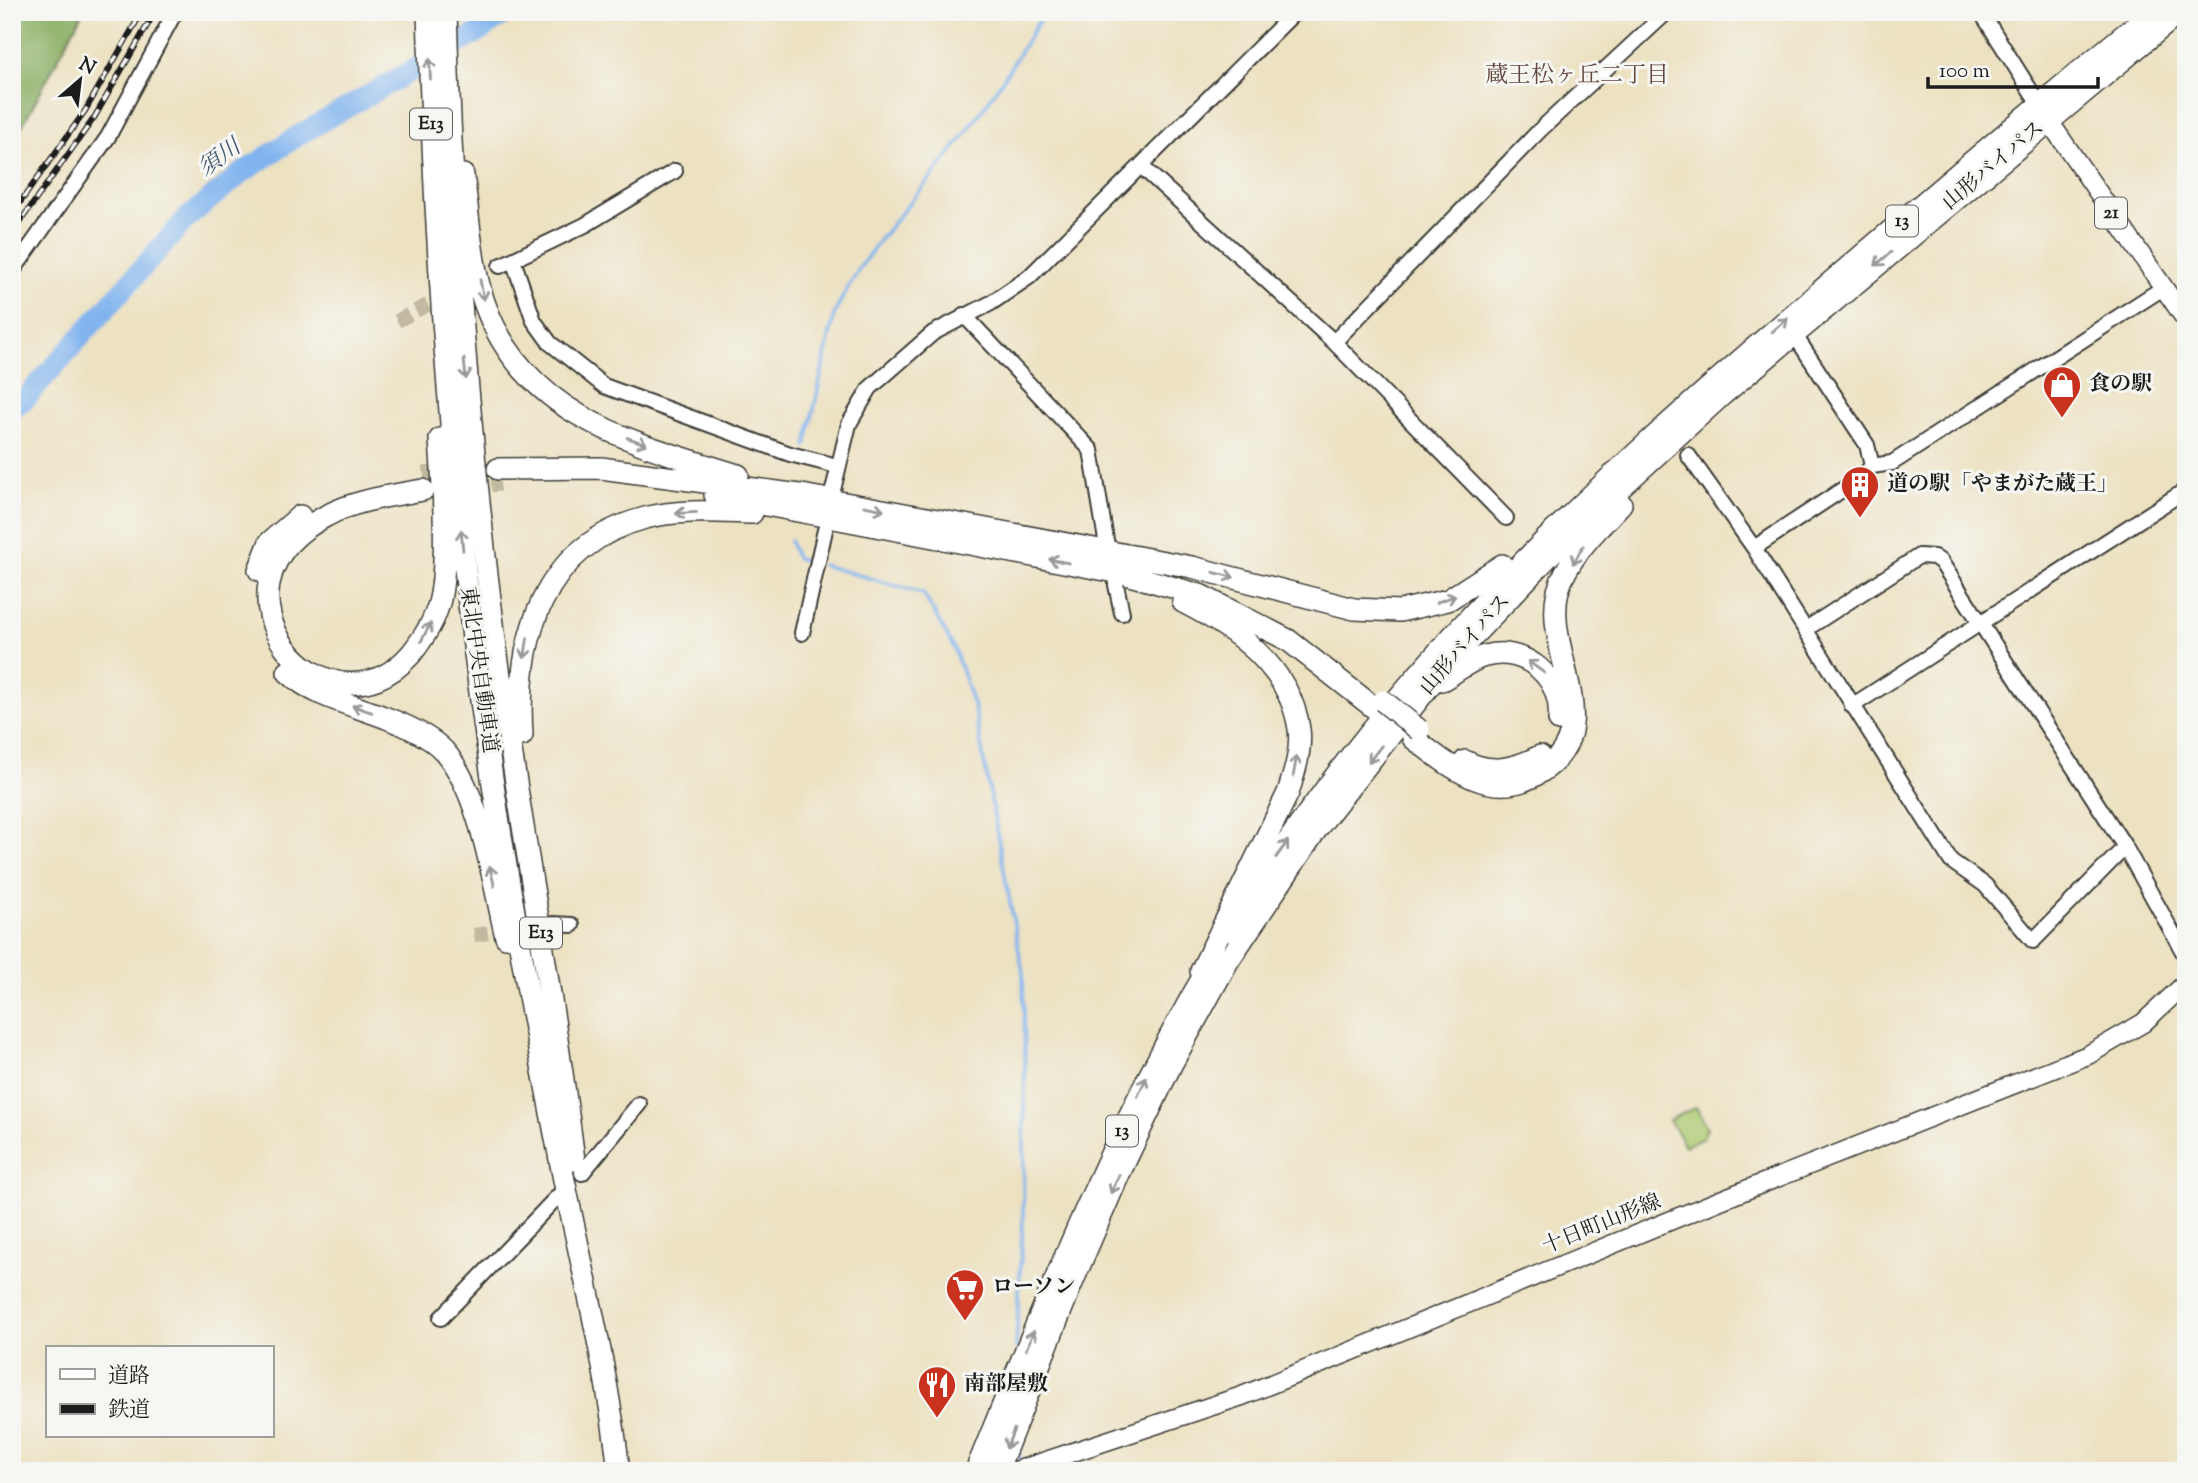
<svg xmlns="http://www.w3.org/2000/svg" width="2198" height="1483" font-family="'Sorts Mill Goudy','Noto Serif JP',serif">
	<rect width="100%" height="100%" fill="#f6f6f2"/>
	<filter id="ink" filterUnits="userSpaceOnUse"><feTurbulence type="fractalNoise" baseFrequency=".0143" numOctaves="2"/><feDisplacementMap in="SourceGraphic" scale="14" xChannelSelector="R" yChannelSelector="G"/><feConvolveMatrix kernelMatrix="1 2 1 2 8 2 1 2 1" color-interpolation-filters="sRGB"/></filter>
	<filter id="wash" filterUnits="userSpaceOnUse"><feTurbulence type="fractalNoise" baseFrequency=".00686" numOctaves="4" result="noise"/><feDisplacementMap in="SourceGraphic" scale="28" xChannelSelector="R" yChannelSelector="G"/><feGaussianBlur stdDeviation="1.57" result="paint"/><feColorMatrix in="noise" values="0 0 0 0 0 0 0 0 0 0 0 0 0 0 0 0 0 1.4 0 .05"/><feComposite in="paint" operator="in"/></filter>
	<g filter="url(#wash)">
		<rect width="100%" height="100%" fill="#ece1c1"/>
		<!-- green -->
		<path fill="#acc970" stroke="#647246" stroke-width="2" d="M1696,1107L1707,1128L1703,1138L1685,1146L1669,1120Z"/>
		<!-- forest -->
		<path fill="#89ad62" stroke="#52643f" stroke-width="2" d="M12,12H83L12,145Z"/>
		<g fill="none" stroke-linecap="round" stroke-linejoin="round">
			<!-- stream -->
			<path stroke="#81b4ee" stroke-width="3.5" d="M806,446L834,315C860,255 909,206 949,155C985,110 1015,61 1044,12
				M790,541L796,558L815,563
				M822,565L923,593L954,648L974,707L1023,973L1025,1069L1023,1219L1016,1347
				M1018,1443L1020,1460"/>
			<!-- river -->
			<path stroke="#81b4ee" stroke-width="21" d="M12,408L25,399L187,218L242,173L299,135L479,32L507,12"/>
		</g>
	</g>
	<g filter="url(#ink)">
		<g fill="none" stroke-linecap="round" stroke-linejoin="round">
			<!-- minor-tunnel -->
			<path stroke="#c2baa0" stroke-width="14" stroke-dasharray="14 7" stroke-linecap="butt" d="M397,321L448,294
				M474,935L510,930"/>
			<!-- highway-tunnel -->
			<path stroke="#c2baa0" stroke-width="21" stroke-dasharray="21 10" stroke-linecap="butt" d="M424,477L460,473
				M460,485L500,481"/>
			<!-- minor casing -->
			<g stroke="#3b3a35" stroke-width="18">
				<path id="minor" d="M1981,12L2039,104
					M1142,167L1334,342L1506,518
					M513,260L534,321L550,343L604,386L790,454L837,466
					M500,266L585,225L675,171
					M12,272L108,137L175,12
					M964,315L1091,450L1107,546
					M1334,342L1540,130L1667,12
					M1688,455L1754,548L1951,861L1985,885L2033,941L2125,847
					M1872,466L1892,463L2163,288
					M833,490L849,424L870,388L933,333L991,303L1029,277L1295,12
					M1754,548L1863,476L1872,466L1867,445L1794,334
					M1116,585L1122,613
					M1806,629L1919,556L1934,557L1941,562L2125,847L2186,957
					M802,633L825,530
					M1852,706L2186,490
					M553,924L572,925
					M582,1173L639,1104
					M441,1318L559,1195"/>
			</g>
			<!-- major casing -->
			<g stroke="#3b3a35" stroke-width="21">
				<path id="major" d="M2042,111L2186,320
					M1016,1471L1242,1396L1723,1199L2088,1055L2143,1023L2186,983"/>
			</g>
			<!-- highway casing -->
			<g stroke="#3b3a35" stroke-width="24">
				<path id="highway" d="M428,12C436,284 456,555 499,823C518,942 541,1062 564,1180C584,1277 608,1372 619,1471
					M446,12C452,220 468,426 494,632C517,809 552,984 574,1160
					M463,175C469,214 471,265 484,302C524,417 634,443 738,475
					M498,469L601,468L807,496L1192,567L1354,609L1400,611L1448,600L1502,565
					M423,490C390,496 355,500 326,516C189,587 326,750 411,654C423,639 434,622 439,603C449,566 443,480 440,439
					M715,495L1126,574L1200,595L1288,640L1377,710
					M259,570L270,542L300,516
					M1183,602C1235,628 1290,667 1299,729C1302,750 1294,774 1288,793L1201,971
					M288,672C315,698 355,705 389,719C407,726 430,736 444,751C481,793 493,883 506,937
					M1442,680C1457,672 1469,660 1485,656C1526,645 1564,679 1559,720
					M522,735C516,640 541,546 645,518C679,509 717,512 752,513
					M1413,738C1447,764 1487,800 1532,777C1615,734 1542,654 1558,591C1567,557 1598,529 1621,504
					M1465,761C1490,775 1515,769 1540,756
					M1230,931C1381,679 1593,485 1815,296C1926,200 2038,105 2152,12
					M976,1471C1047,1298 1116,1123 1212,962
					M997,1471L1072,1283L1119,1174L1171,1065L1228,961L1318,827L1448,662L1569,535L1722,395L2180,12"/>
			</g>
			<!-- minor -->
			<use href="#minor" stroke="#fff" stroke-width="14"/>
			<!-- major -->
			<use href="#major" stroke="#fff" stroke-width="18"/>
			<!-- highway -->
			<use href="#highway" stroke="#fff" stroke-width="21"/>
			<!-- rail casing -->
			<g stroke="#1c1c1c" stroke-width="6">
				<path id="rail" d="M12,214L85,111L142,12
					M12,233L94,118L155,12"/>
			</g>
			<!-- rail -->
			<use href="#rail" stroke="#f6f6f2" stroke-width="3.5" stroke-dasharray="10" stroke-linecap="butt"/>
			<!-- highway-bridge casing -->
			<g stroke="#3b3a35" stroke-width="24" stroke-linecap="butt">
				<path id="highway-bridge" d="M1383,701L1419,730"/>
			</g>
			<!-- highway-bridge -->
			<use href="#highway-bridge" stroke="#fff" stroke-width="21"/>
		</g>
		<!-- one-way arrows -->
		<defs><path id="oneway-shaft" d="M-6 0H5M1.5-3L5.5 0L1.5 3" fill="none" stroke-width="1.6" stroke-linecap="round" stroke-linejoin="round" transform="scale(1.75)"/></defs>
		<g stroke="#999">
			<use href="#oneway-shaft" transform="translate(430 69) rotate(-92)"/>
			<use href="#oneway-shaft" transform="translate(1883 259) rotate(140)"/>
			<use href="#oneway-shaft" transform="translate(482 290) rotate(79)"/>
			<use href="#oneway-shaft" transform="translate(1780 325) rotate(-41)"/>
			<use href="#oneway-shaft" transform="translate(465 369) rotate(84)"/>
			<use href="#oneway-shaft" transform="translate(637 441) rotate(19)"/>
			<use href="#oneway-shaft" transform="translate(874 508) rotate(11)"/>
			<use href="#oneway-shaft" transform="translate(686 513) rotate(177)"/>
			<use href="#oneway-shaft" transform="translate(462 540) rotate(-95)"/>
			<use href="#oneway-shaft" transform="translate(1578 555) rotate(120)"/>
			<use href="#oneway-shaft" transform="translate(1059 561) rotate(-169)"/>
			<use href="#oneway-shaft" transform="translate(1224 575) rotate(14)"/>
			<use href="#oneway-shaft" transform="translate(1446 599) rotate(-20)"/>
			<use href="#oneway-shaft" transform="translate(426 632) rotate(-62)"/>
			<use href="#oneway-shaft" transform="translate(526 648) rotate(99)"/>
			<use href="#oneway-shaft" transform="translate(1536 667) rotate(-144)"/>
			<use href="#oneway-shaft" transform="translate(362 709) rotate(-161)"/>
			<use href="#oneway-shaft" transform="translate(1375 754) rotate(128)"/>
			<use href="#oneway-shaft" transform="translate(1295 766) rotate(-80)"/>
			<use href="#oneway-shaft" transform="translate(1282 849) rotate(-55)"/>
			<use href="#oneway-shaft" transform="translate(492 876) rotate(-103)"/>
			<use href="#oneway-shaft" transform="translate(1142 1087) rotate(-65)"/>
			<use href="#oneway-shaft" transform="translate(1115 1184) rotate(114)"/>
			<use href="#oneway-shaft" transform="translate(1030 1340) rotate(-68)"/>
			<use href="#oneway-shaft" transform="translate(1010 1439) rotate(112)"/>
		</g>
	</g>
	<!-- icons -->
	<defs>
		<g id="shop-pin" transform="scale(2.0125)"><path d="M0 17L-7.5 6A9.5 9.5 0 1 1 7.5 6Z" fill="#c8321e" stroke="#f6f6f2"/><path d="M-5-2.5h2.3a2.7 3.5 0 0 1 5.4 0H5L5.5 6h-11ZM-1.5-2.5h3a1.5 2.3 0 0 0-3 0Z" fill="#fff"/></g>
		<g id="building-pin" transform="scale(2.0125)"><path d="M0 17L-7.5 6A9.5 9.5 0 1 1 7.5 6Z" fill="#c8321e" stroke="#f6f6f2"/><path d="M-4-6H4V6H1V3H-1V6H-4ZM-2.5-4.3h1.7v1.8h-1.7ZM.8-4.3h1.7v1.8H.8ZM-2.5-1h1.7V.8h-1.7ZM.8-1h1.7V.8H.8Z" fill="#fff"/></g>
		<g id="supermarket-pin" transform="scale(2.0125)"><path d="M0 17L-7.5 6A9.5 9.5 0 1 1 7.5 6Z" fill="#c8321e" stroke="#f6f6f2"/><path d="M-6-5.5h2.5l.6 2H6L4.5 2H-2.5L-4.4-4H-6ZM-1.5 3.2a1.3 1.3 0 1 0 .1 0ZM3 3.2a1.3 1.3 0 1 0 .1 0Z" fill="#fff"/></g>
		<g id="restaurant-pin" transform="scale(2.0125)"><path d="M0 17L-7.5 6A9.5 9.5 0 1 1 7.5 6Z" fill="#c8321e" stroke="#f6f6f2"/><path d="M-5-6h1v4h1v-4h1v4h1v-4h1v5L-1.5 .5V6h-2V.5L-5-1ZM5-6V6H3V1.5H1.5Q1.5-4 5-6Z" fill="#fff"/></g>
	</defs>
	<g fill-rule="evenodd">
		<use href="#shop-pin" x="2062" y="385"/>
		<use href="#building-pin" x="1860" y="485"/>
		<use href="#supermarket-pin" x="965" y="1288"/>
		<use href="#restaurant-pin" x="937" y="1385"/>
	</g>
	<g text-anchor="middle" dominant-baseline="central" stroke-width="6" stroke-linejoin="round" paint-order="stroke">
		<!-- shield labels -->
		<g fill="#f6f6f2" stroke="#5d5d5c" stroke-width="2">
			<rect x="410" y="108.5" width="42" height="31" rx="5"/>
			<rect x="2095" y="197.5" width="32" height="31" rx="5"/>
			<rect x="1886" y="205.5" width="32" height="31" rx="5"/>
			<rect x="520" y="917.5" width="42" height="31" rx="5"/>
			<rect x="1106" y="1115.5" width="32" height="31" rx="5"/>
		</g>
		<g font-size="19" font-weight="bold" fill="#1c1c1c">
			<text x="431" y="124">E13</text>
			<text x="2111" y="213">21</text>
			<text x="1902" y="221">13</text>
			<text x="541" y="933">E13</text>
			<text x="1122" y="1131">13</text>
		</g>
		<!-- street labels -->
		<g font-size="21" fill="#1c1c1c" stroke="#f6f6f2">
			<text transform="translate(1994 166) rotate(-40)">山形バイパス</text>
			<text transform="translate(1466 645) rotate(-49)">山形バイパス</text>
			<text transform="translate(478 670) rotate(82)">東北中央自動車道</text>
			<text transform="translate(1602 1225) rotate(-22)">十日町山形線</text>
		</g>
		<!-- poi labels -->
		<g font-size="21" font-weight="bold" fill="#1c1c1c" stroke="#f6f6f2" text-anchor="start">
			<text x="2089" y="385">食の駅</text>
			<text x="1887" y="485">道の駅「やまがた蔵王」</text>
			<text x="992" y="1288">ローソン</text>
			<text x="964" y="1385">南部屋敷</text>
		</g>
		<!-- neighbourhood labels -->
		<g font-size="23" fill="#64473f" stroke="#f6f6f2">
			<text x="1577" y="76">蔵王松ヶ丘二丁目</text>
		</g>
		<!-- water labels -->
		<g font-size="23" font-style="italic" fill="#445970" stroke="#f6f6f2">
			<text transform="translate(220 159) rotate(-36)">須川</text>
		</g>
	</g>
	<!-- margin -->
	<rect width="2198" height="1483" fill="none" stroke="#f6f6f2" stroke-width="42"/>
	<!-- legend -->
	<rect x="46" y="1346" width="228" height="91" fill="#f6f6f2" stroke="#9f9f9c" stroke-width="2"/>
	<rect x="60" y="1369" width="35" height="10" fill="#ffffff" stroke="#9f9f9c" stroke-width="2"/>
	<text x="108" y="1382" font-size="21" fill="#1c1c1c">道路</text>
	<rect x="60" y="1404" width="35" height="10" fill="#1c1c1c" stroke="#9f9f9c" stroke-width="2"/>
	<text x="108" y="1416" font-size="21" fill="#1c1c1c">鉄道</text>
	<!-- north arrow -->
	<g transform="translate(80 80) rotate(28)" stroke="#f6f6f2" stroke-width="5" paint-order="stroke">
	<path d="M0-5L12 26L0 18L-12 26Z" fill="#1c1c1c"/>
	<text y="-10" font-size="19" font-weight="bold" text-anchor="middle" fill="#1c1c1c">N</text>
	</g>
	<!-- scale -->
	<path d="M1928 77v10h170v-10" fill="none" stroke="#1c1c1c" stroke-width="3.5"/>
	<text x="1939" y="77" font-size="21" fill="#1c1c1c" stroke="#f6f6f2" stroke-width="5" paint-order="stroke">100 m</text>
</svg>
